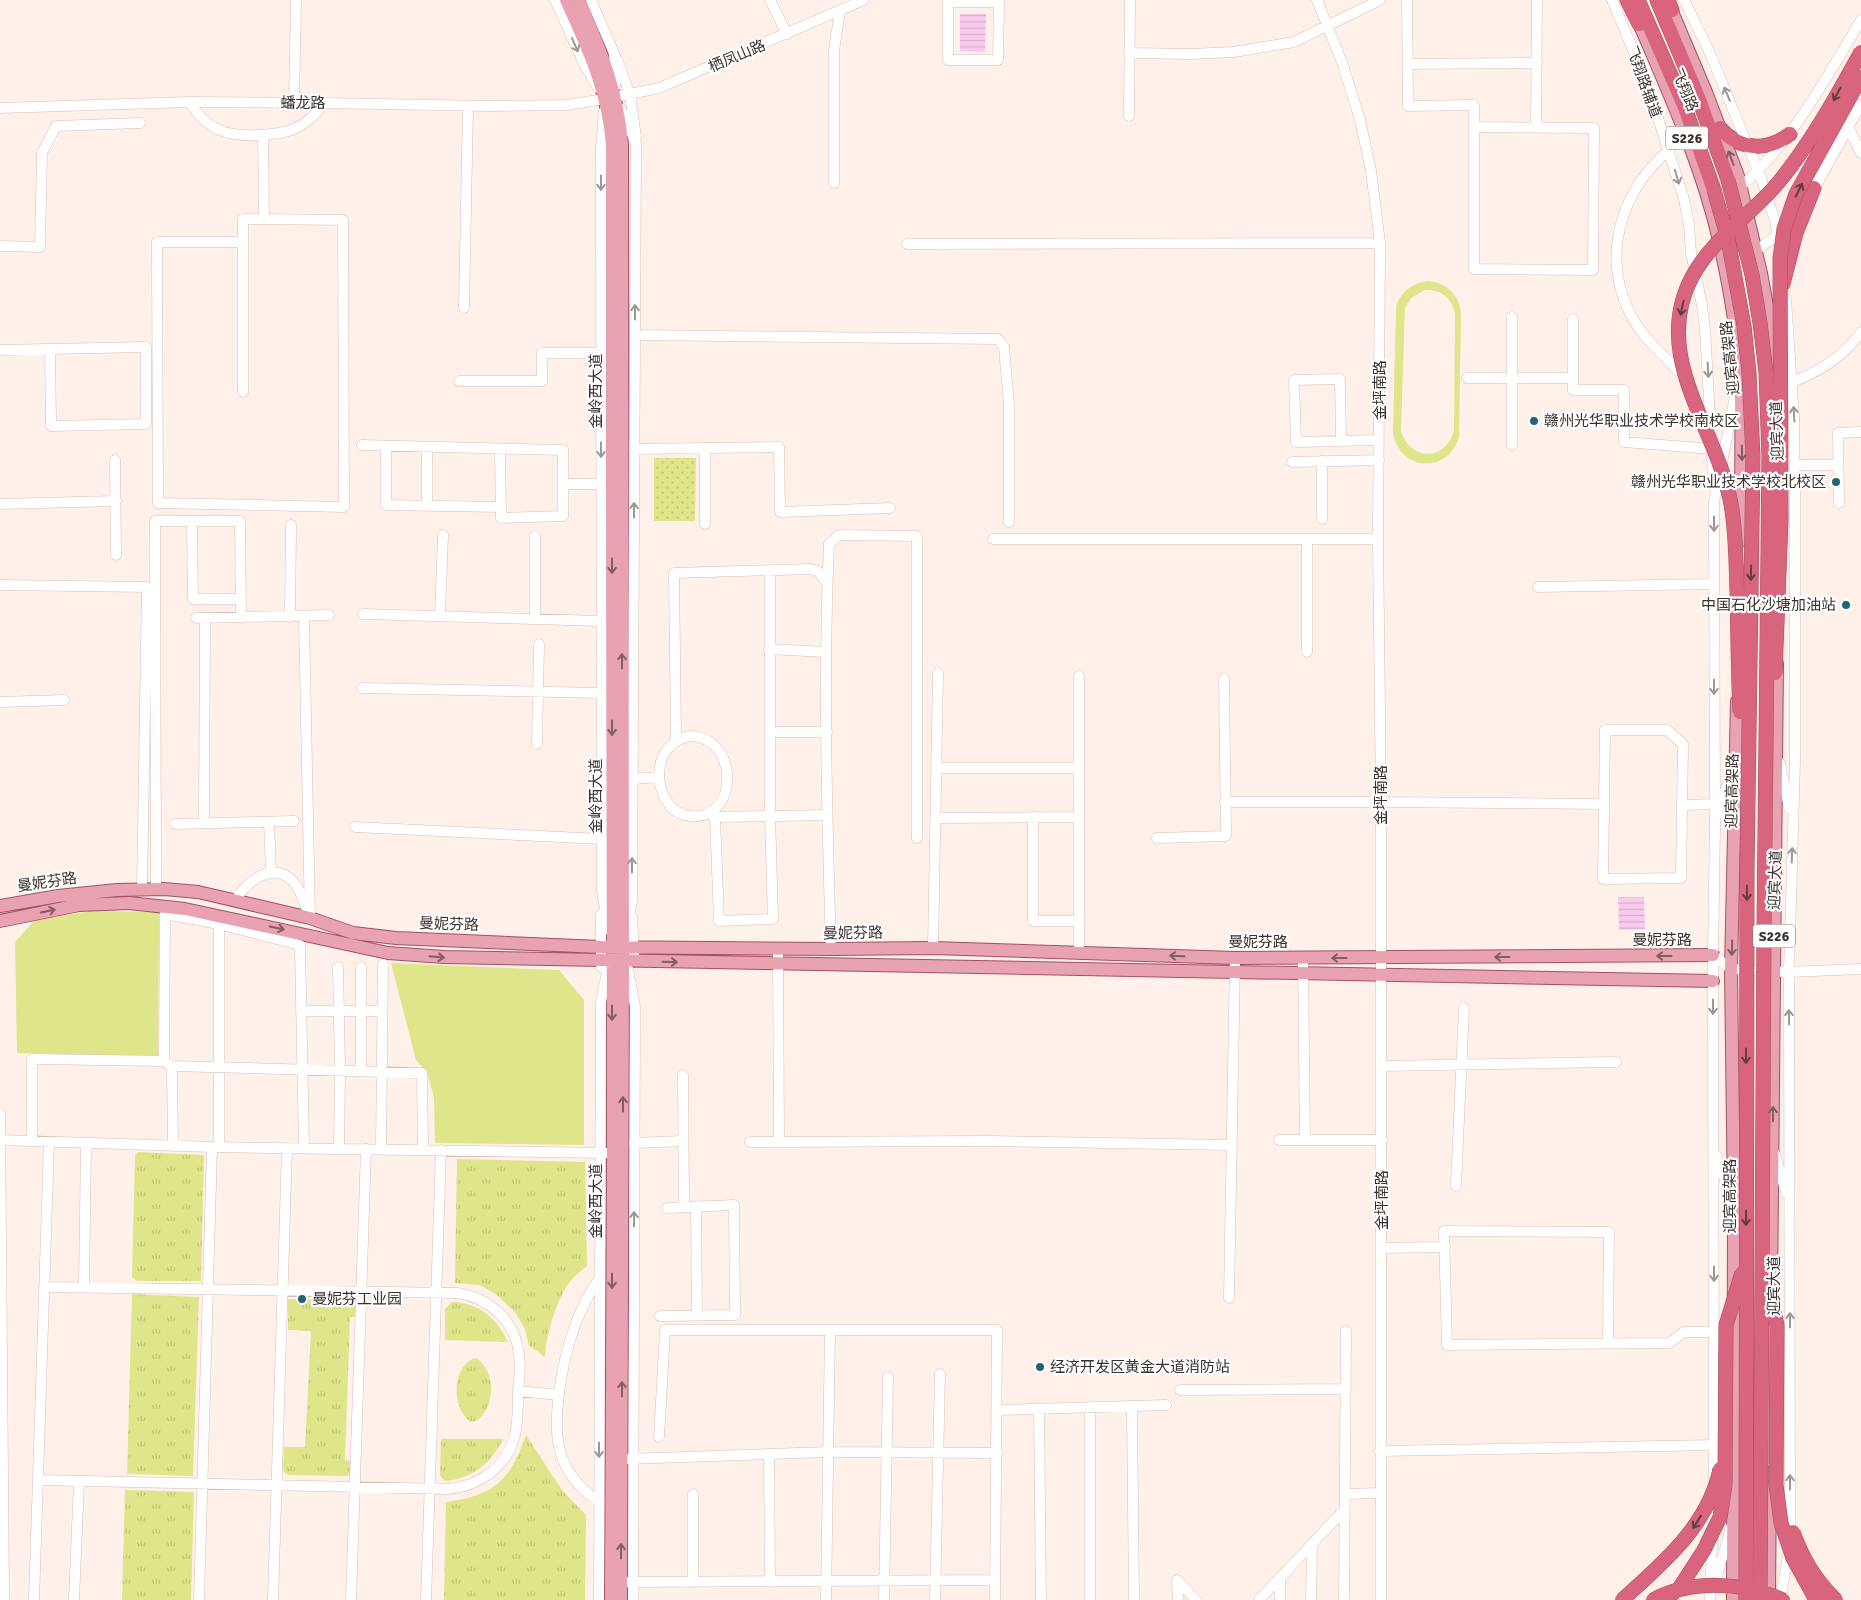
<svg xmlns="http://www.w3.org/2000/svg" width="1861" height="1600" font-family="Signika,'Noto Sans SC',sans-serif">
	<defs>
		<pattern id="grass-tufts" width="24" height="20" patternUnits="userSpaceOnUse" patternTransform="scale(1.25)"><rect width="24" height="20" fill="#dfe58a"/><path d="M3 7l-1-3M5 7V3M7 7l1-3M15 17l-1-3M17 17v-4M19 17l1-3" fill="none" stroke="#c0c577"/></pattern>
		<pattern id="garden-dots" width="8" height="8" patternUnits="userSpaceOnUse" patternTransform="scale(1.25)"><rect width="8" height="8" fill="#dfe58a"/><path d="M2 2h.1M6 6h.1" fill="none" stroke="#c0c577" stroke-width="1.8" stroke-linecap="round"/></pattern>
		<pattern id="water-rules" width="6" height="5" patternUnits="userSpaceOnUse" patternTransform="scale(1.25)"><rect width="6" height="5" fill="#f9caef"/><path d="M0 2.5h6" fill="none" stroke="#d6aecd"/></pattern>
	</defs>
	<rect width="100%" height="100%" fill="#fff0ea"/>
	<!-- grass -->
	<path fill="url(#grass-tufts)" d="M138,1152L204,1155L201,1281H137L132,1277L135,1155Z
		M457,1159L585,1162L587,1266C581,1271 574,1276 569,1283C556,1301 546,1335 545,1357L529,1346L525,1329L515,1312L497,1295L480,1285L455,1283Z
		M132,1294L199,1297L193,1476L127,1474Z
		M288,1299L358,1300L357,1317H350L345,1460L352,1461L351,1474L347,1476L288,1475L283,1471L284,1447H305L311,1331L288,1330Z
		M452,1302C479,1303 497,1318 508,1342L445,1340V1309Z
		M477,1358C492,1370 495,1393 486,1410C482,1416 478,1422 471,1422C451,1410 451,1363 477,1358Z
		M526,1435L562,1490L586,1515L585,1600H444L446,1502C496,1495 509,1481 526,1435Z
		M441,1439H503C491,1464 472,1479 444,1481L440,1475Z
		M125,1490L194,1492L191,1600H122Z"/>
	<!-- park -->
	<path fill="#dfe58a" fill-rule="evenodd" d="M1428,281C1447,283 1459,294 1461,313L1459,437C1448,474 1400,472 1393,433L1396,307C1401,291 1412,283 1428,281ZM1425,290C1441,289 1452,298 1455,314L1454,430C1447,461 1410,462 1401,431L1405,308L1411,298Z
		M89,911L159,912L158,1056L17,1053L15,942L34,921Z
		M391,963L559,970L584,1000V1145L435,1143L434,1098L427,1072L416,1060Z"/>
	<!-- garden -->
	<path fill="url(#garden-dots)" d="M654,458H696L695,521H654Z"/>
	<!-- water -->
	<path fill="url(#water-rules)" d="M960,14H986L985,52L960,51Z
		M1618,897H1644L1645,929L1619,930Z"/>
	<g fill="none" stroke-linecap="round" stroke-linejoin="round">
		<!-- minor casing -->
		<g stroke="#d7bfb6" stroke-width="11">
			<path id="minor" d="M555,0L585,66L598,88
				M591,0L614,53L615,87
				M770,0L787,34
				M1317,0L1343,65L1360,120L1371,171L1380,243L1378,539L1381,802V1600
				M1407,0L1408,106L1474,105V269L1593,270L1594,128L1474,127
				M1612,0L1645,78L1684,199L1689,225L1691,253L1702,305L1705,329L1711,436
				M1684,0L1709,51L1761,178L1775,221L1779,245
				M948,2H999L998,60H948Z
				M1129,53L1191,54L1234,52L1294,42L1380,0
				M617,59L630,95L636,137
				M1407,64L1537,63
				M190,102C205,130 229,137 258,135C288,134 306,129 324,103
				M294,103L296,0
				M0,108L190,102L322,103L490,106L566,105L605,99L659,88L864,0
				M620,108L636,143L632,900L627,927
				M604,111L601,148L602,891L609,930
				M1129,116L1130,0
				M1536,127L1537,0
				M1848,127L1861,153
				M263,135L264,219
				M1669,150C1615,195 1598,271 1640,330C1653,348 1671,361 1684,378
				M834,183V50L840,11
				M1812,193L1861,104
				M1713,208C1782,162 1819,90 1861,20
				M243,242H157L158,503L344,507L343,220L243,219V392
				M907,244L1380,243
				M0,246L40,247L42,153L56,126L140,123
				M1727,262L1755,251L1782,232
				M464,308L468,106
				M1512,317V445
				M1573,319V390H1624V442L1712,449
				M635,335L998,339L1004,347L1009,405V522
				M0,350L146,347V424L51,426L50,349
				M1467,378H1573
				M459,381H542V353H601
				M1792,382C1819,372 1844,356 1861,332
				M1341,441L1340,379L1294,380L1296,442L1379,440
				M362,445L563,450V516L501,518L500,449
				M386,446V505L501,507
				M705,448V524
				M634,449L779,447L780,512L890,508
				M1712,453L1713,486
				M115,460L116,555
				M1322,461V519
				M1292,462L1379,460
				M1795,465H1838
				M563,484H601
				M1839,503L1838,433L1861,432
				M0,504L116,501
				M427,505V447
				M192,521L193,599H240
				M993,539H1378
				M1307,539V652
				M0,585L147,587L142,890
				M1538,587L1714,584
				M363,614L601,621
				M304,616L310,918
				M440,616L443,535
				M290,617L291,525
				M196,618L329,615
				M535,619V536
				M769,649L826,652
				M362,688L601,693
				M0,702L64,700
				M1605,730H1667L1683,744L1681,878L1603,879Z
				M771,732H827
				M690,736C740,737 739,821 691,816C680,815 671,809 666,800C652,775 660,741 690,736Z
				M676,740L674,573L811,569L818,571L827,583
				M537,744L539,644
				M1780,763L1789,808
				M936,768H1079
				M633,779L659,777
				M1225,802H1381L1604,804
				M1682,805L1715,804
				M711,811L715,817L719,921L773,919L770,816V570
				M1718,814L1733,766
				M715,817L827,815
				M1033,817V921H1079
				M935,818L1079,817
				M269,822L271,872
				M204,823L205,618
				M175,824L294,821
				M355,827L602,839
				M1157,838L1226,836L1224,679
				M156,889L155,521H240L241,618
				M236,899C249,879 277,859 296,885C301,892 304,902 307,910
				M632,917L634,955
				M219,924V1147
				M933,948L938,673
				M778,949L779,1142
				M831,949C827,814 823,679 829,544L839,535L917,536V838
				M1079,953V676
				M1713,955L1731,969L1789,972L1861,969
				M1303,958L1305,1140
				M627,965L635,1006L633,1600
				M338,967L340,1071L339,1149
				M361,967V1071
				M601,967V914
				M301,1011H382
				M164,1061L165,914L219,924L300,945L304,1148
				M172,1066L173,1146
				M1382,1066L1616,1062
				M683,1075L684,1207
				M0,1114L4,1600
				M1,1140L212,1147L607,1153
				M1279,1140H1382
				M32,1141V1059L164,1061L172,1066L422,1073L423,1150
				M750,1142L988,1141L1231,1145
				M634,1143L683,1141
				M381,1149L383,964
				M1775,1154L1786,1193
				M1716,1155L1732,1200
				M1456,1186L1464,1008
				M696,1206L697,1315
				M1381,1248L1445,1247
				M84,1287L86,1143
				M1229,1298L1235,958
				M660,1316L735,1315L734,1205L667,1208
				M1608,1343L1609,1232L1444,1231L1447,1345L1669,1343L1684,1332H1714
				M1180,1390L1346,1389
				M519,1391L559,1395
				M1132,1406L1134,1600
				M1090,1407V1600
				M1039,1409L1041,1600
				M997,1410L1166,1405
				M659,1437L665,1330H997L995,1600
				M1380,1451L1715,1445
				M769,1454L770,1582
				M627,1459L827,1452L997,1453
				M1714,1477L1713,955L1715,823L1714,502L1737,387
				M38,1480L448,1489C480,1486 507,1467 515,1435C518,1422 518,1407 518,1393C519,1381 521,1368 519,1355C516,1321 490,1298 457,1293L46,1287
				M693,1494V1582
				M1345,1494L1380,1493
				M599,1502C552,1470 553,1431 561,1380C567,1342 578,1309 600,1277
				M1177,1580L1196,1600
				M1177,1580L1178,1600
				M628,1582L994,1580
				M1715,1583L1731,1527
				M34,1600L49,1142
				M74,1600L79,1481
				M199,1600L212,1147
				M273,1600L287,1148
				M351,1600L366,1149
				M426,1600L441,1150
				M599,1600L601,1002L609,962
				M826,1600L830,1330
				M884,1600L888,1377
				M935,1600L940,1374
				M1259,1600L1345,1509
				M1280,1600V1578
				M1311,1600L1312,1544
				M1344,1600L1346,1331
				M1710,1600L1714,1494
				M1780,1600L1790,1546L1789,972L1795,760V498L1794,418L1786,299"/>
		</g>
		<!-- major casing -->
		<g stroke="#a15262" stroke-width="14">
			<path id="major" d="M566,0C588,49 608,90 612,145L613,1154L611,1600
				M579,0C600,48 618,91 622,144L623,961L621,1600
				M1668,2L1706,92L1738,176L1761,273L1770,322L1775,375
				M1636,16C1667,89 1701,162 1719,240C1729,284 1737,330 1740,375C1743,430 1741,486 1740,541
				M0,906L58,896L117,890L164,889L198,892L310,918L353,933L396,938L601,947L831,949L933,948L1235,958L1713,955
				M0,921L79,905L129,903L185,909L388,953L444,957L1713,981
				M1771,1295L1777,663
				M1733,1600L1734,1206L1731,969L1737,701
				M1769,1600L1770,1473"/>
		</g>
		<!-- highway casing -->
		<g stroke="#a15262" stroke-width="15">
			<path id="highway" d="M1627,0L1639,24
				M1638,0L1684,105L1714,190
				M1657,0L1698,97L1728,180
				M1668,0L1672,10
				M1720,128C1739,150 1767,152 1790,134
				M1783,284L1796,233L1814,188"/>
		</g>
		<!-- minor -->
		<use href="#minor" stroke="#fff" stroke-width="10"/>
		<!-- major -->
		<use href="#major" stroke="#e8a2b2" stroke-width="12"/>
		<!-- highway -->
		<use href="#highway" stroke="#d9647e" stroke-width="14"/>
		<!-- highway-bridge casing -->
		<g stroke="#a15262" stroke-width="15" stroke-linecap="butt">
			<path id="highway-bridge" d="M1728,180L1752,275L1760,323L1766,372L1769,456L1764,932L1760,1600
				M1714,190L1728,239L1744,326L1749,373L1753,456L1747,868L1746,1600
				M1775,673L1781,521L1780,259L1784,229L1796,194L1861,77
				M1740,712C1738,671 1738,631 1737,591C1736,562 1736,532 1731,504C1717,428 1650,356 1692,277C1713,238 1750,216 1778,183C1811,143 1836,97 1861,52
				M1768,1284L1777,1325L1776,1485L1781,1523L1793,1558L1814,1596L1818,1600
				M1793,1532C1803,1559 1815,1580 1836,1600
				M1622,1600C1662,1564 1709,1525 1720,1469
				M1653,1600C1692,1579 1744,1582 1783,1600
				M1666,1600L1680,1587L1704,1550L1720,1517L1725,1485L1726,1325L1742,1273"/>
		</g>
		<!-- highway-bridge -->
		<use href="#highway-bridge" stroke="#d9647e" stroke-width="14"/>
	</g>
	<!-- one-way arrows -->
	<defs><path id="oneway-shaft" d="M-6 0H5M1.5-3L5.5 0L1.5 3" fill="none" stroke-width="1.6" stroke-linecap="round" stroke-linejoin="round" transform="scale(1.25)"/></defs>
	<g stroke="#9c9896">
		<use href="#oneway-shaft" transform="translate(575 45) rotate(66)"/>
		<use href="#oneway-shaft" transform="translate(1727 94) rotate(-113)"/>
		<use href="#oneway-shaft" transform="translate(1677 177) rotate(74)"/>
		<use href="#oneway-shaft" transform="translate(601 183) rotate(90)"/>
		<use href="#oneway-shaft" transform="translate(635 312) rotate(-90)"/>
		<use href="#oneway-shaft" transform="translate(1708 370) rotate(87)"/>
		<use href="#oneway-shaft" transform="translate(1794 414) rotate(-93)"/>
		<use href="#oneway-shaft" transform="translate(601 450) rotate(90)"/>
		<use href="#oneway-shaft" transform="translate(634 510) rotate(-90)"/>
		<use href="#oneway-shaft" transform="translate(1714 524) rotate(90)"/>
		<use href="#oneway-shaft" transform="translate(1714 687) rotate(90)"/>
		<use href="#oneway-shaft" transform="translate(1792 855) rotate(-88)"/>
		<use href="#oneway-shaft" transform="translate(632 865) rotate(-90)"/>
		<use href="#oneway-shaft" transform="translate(1713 1007) rotate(90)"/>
		<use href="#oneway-shaft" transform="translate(1789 1017) rotate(-91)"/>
		<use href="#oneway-shaft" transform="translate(634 1219) rotate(-90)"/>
		<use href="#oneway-shaft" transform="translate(1714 1274) rotate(90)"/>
		<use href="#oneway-shaft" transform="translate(1790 1320) rotate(-90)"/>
		<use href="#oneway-shaft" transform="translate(599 1450) rotate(90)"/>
		<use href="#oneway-shaft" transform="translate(1790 1482) rotate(-90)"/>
	</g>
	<g stroke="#623e41">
		<use href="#oneway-shaft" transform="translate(1837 94) rotate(119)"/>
		<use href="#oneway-shaft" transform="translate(1799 190) rotate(-64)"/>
		<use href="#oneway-shaft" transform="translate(1682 308) rotate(102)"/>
		<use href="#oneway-shaft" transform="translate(1751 573) rotate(91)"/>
		<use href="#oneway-shaft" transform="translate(1747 893) rotate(90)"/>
		<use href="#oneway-shaft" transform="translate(1746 1056) rotate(90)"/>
		<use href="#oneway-shaft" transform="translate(1746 1218) rotate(90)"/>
		<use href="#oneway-shaft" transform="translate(1697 1522) rotate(122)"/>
	</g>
	<g stroke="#805e62">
		<use href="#oneway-shaft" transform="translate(1731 158) rotate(-111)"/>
		<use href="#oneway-shaft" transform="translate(1742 453) rotate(89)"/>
		<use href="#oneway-shaft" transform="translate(612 566) rotate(90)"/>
		<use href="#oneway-shaft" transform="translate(622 661) rotate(-90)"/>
		<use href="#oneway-shaft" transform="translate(612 728) rotate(90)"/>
		<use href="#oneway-shaft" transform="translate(48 911) rotate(-11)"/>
		<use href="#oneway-shaft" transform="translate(277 928) rotate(12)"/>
		<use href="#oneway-shaft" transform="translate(1732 948) rotate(91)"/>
		<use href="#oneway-shaft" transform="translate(1177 956) rotate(-178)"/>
		<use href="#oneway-shaft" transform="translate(1664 956) rotate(180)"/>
		<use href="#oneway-shaft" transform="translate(437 957) rotate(5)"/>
		<use href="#oneway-shaft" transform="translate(1502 957) rotate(180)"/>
		<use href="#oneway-shaft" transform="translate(1339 958) rotate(-180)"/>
		<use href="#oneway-shaft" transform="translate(670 962) rotate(1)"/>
		<use href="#oneway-shaft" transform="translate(612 1013) rotate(90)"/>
		<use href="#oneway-shaft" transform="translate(623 1104) rotate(-90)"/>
		<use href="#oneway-shaft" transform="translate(1773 1114) rotate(-90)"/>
		<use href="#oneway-shaft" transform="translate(612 1281) rotate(90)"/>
		<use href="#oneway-shaft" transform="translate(622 1389) rotate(-90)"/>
		<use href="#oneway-shaft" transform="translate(621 1551) rotate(-90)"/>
	</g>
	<!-- markers -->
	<g fill="#1e6574" stroke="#fff" stroke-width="2">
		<circle cx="1534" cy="421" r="5"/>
		<circle cx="1836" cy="482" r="5"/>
		<circle cx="1846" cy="605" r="5"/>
		<circle cx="302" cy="1299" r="5"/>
		<circle cx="1040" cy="1367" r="5"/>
	</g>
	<g text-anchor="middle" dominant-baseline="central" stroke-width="4.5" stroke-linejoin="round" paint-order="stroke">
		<!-- shield labels -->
		<g fill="#fff" stroke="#756f6c" stroke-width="1">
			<rect x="1666" y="126.5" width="42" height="23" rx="4"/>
			<rect x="1753" y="924.5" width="42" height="23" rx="4"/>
		</g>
		<g font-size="14" font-weight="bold" fill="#3a312d">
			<text x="1687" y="138">S226</text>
			<text x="1774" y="936">S226</text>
		</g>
		<!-- street labels -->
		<g font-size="15" fill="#3a312d" stroke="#fff">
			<text transform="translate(737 56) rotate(-23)">栖凤山路</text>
			<text transform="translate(1644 82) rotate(70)">飞翔路辅道</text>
			<text transform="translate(1685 90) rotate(67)">飞翔路</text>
			<text x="303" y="103">蟠龙路</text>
			<text transform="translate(1730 358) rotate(-96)">迎宾高架路</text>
			<text transform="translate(1380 390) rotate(-90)">金坪南路</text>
			<text transform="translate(596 391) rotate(-90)">金岭西大道</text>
			<text transform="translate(1777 431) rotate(-92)">迎宾大道</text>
			<text transform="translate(1732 791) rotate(-89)">迎宾高架路</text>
			<text transform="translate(1381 795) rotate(-90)">金坪南路</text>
			<text transform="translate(596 796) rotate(-90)">金岭西大道</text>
			<text transform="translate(1775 880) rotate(-88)">迎宾大道</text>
			<text transform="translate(47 882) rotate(-8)">曼妮芬路</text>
			<text transform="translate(449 924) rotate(2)">曼妮芬路</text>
			<text transform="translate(853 933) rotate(-1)">曼妮芬路</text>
			<text x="1662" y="940">曼妮芬路</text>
			<text x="1258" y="942">曼妮芬路</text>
			<text transform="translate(1730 1196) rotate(-90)">迎宾高架路</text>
			<text transform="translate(1382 1200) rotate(-90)">金坪南路</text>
			<text transform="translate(596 1201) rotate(-90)">金岭西大道</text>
			<text transform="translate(1774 1286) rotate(-90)">迎宾大道</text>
		</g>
		<!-- poi labels -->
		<g font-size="15" fill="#3a312d" stroke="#fff" text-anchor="start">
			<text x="1544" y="421">赣州光华职业技术学校南校区</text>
			<text x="1826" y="482" text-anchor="end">赣州光华职业技术学校北校区</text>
			<text x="1836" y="605" text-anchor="end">中国石化沙塘加油站</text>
			<text x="312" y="1299">曼妮芬工业园</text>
			<text x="1050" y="1367">经济开发区黄金大道消防站</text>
		</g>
	</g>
</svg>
